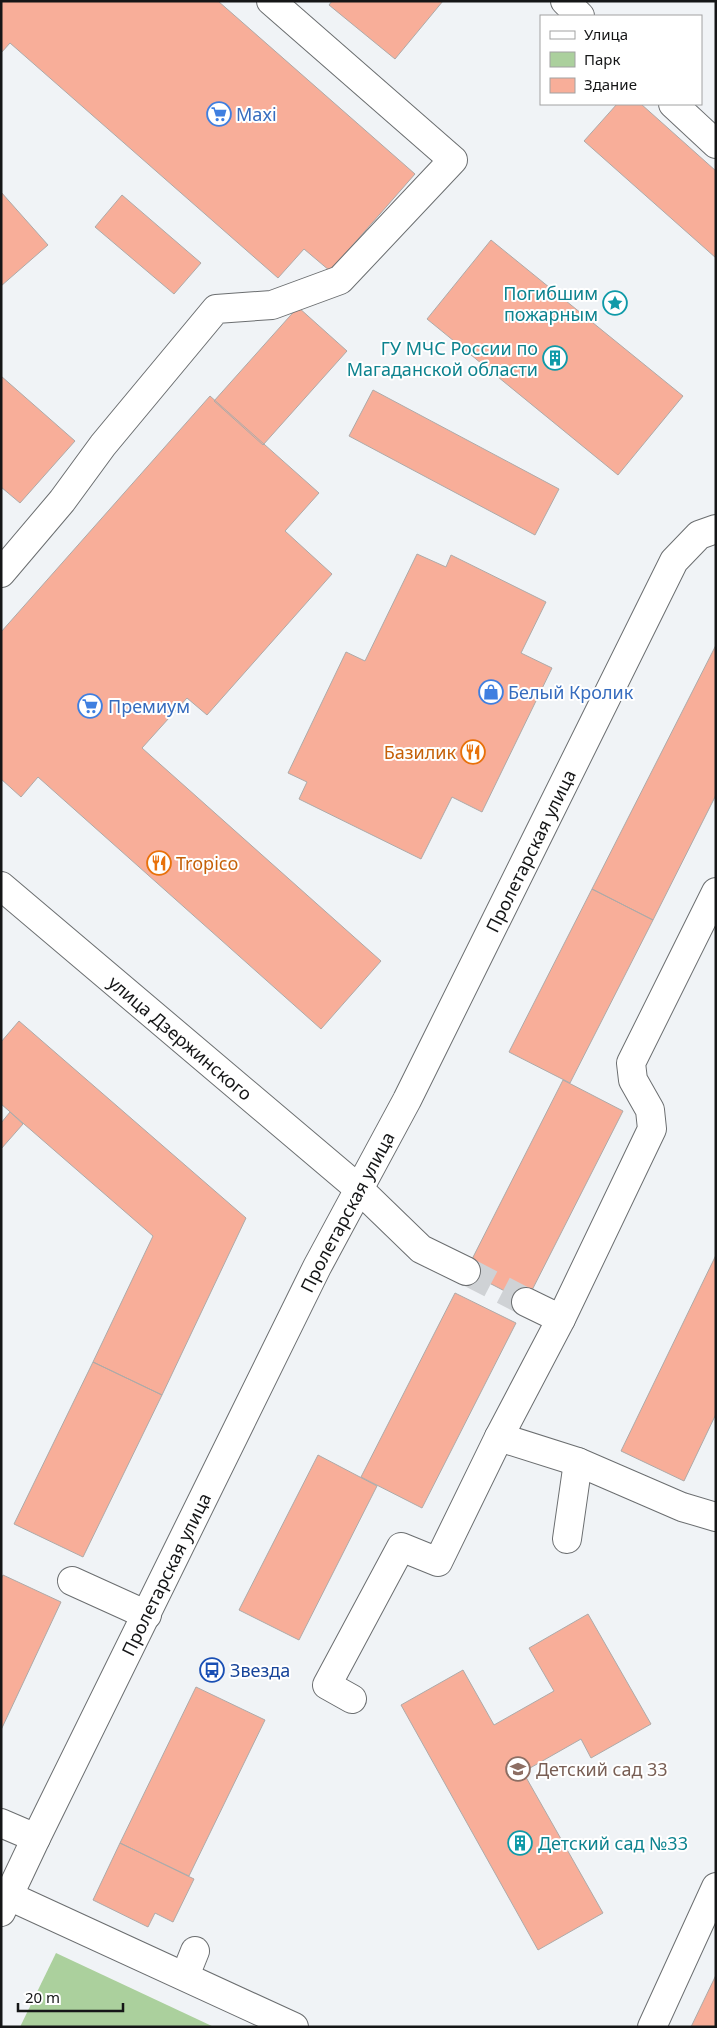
<svg xmlns="http://www.w3.org/2000/svg" width="717" height="2028" font-family="'Noto Sans',sans-serif">
	<rect width="100%" height="100%" fill="#f0f3f6"/>
	<!-- green -->
	<path fill="#abd09d" d="M56,1953L214,2027H20Z"/>
	<!-- building -->
	<path fill="#f8ae99" stroke="#aeaaa8" d="M1,1H218L415,174L330,271L304,249L278,278L10,43L1,53Z
		M332,1H443L395,59L329,5Z
		M617,104H641L716,171V258L584,141Z
		M1,192L48,245L1,286Z
		M122,195L201,263L174,294L95,227Z
		M491,240L683,396L618,475L427,319Z
		M298,307L347,351L263,445L214,401Z
		M1,376L75,441L20,503L1,487Z
		M373,390L559,489L535,535L349,436Z
		M210,396L319,493L285,531L332,574L207,715L187,698L142,748L381,961L321,1029L38,777L21,797L1,779V632Z
		M417,554L446,567L451,555L546,602L521,653L552,668L482,812L452,797L421,859L299,799L307,782L288,773L346,652L365,661Z
		M716,645V795L653,920L592,889Z
		M592,889L653,920L570,1083L509,1052Z
		M19,1021L246,1218L162,1395L93,1362L153,1236L1,1104V1042Z
		M563,1080L623,1111L526,1302L466,1271Z
		M10,1112L23,1124L1,1149V1123Z
		M716,1255V1414L684,1481L621,1451Z
		M455,1293L516,1323L422,1508L361,1477Z
		M93,1362L162,1395L83,1557L14,1524Z
		M318,1455L377,1486L299,1640L239,1610Z
		M3,1575L61,1602L1,1730V1579Z
		M588,1614L651,1724L591,1758L581,1739L523,1772L603,1913L538,1950L401,1705L463,1670L494,1725L554,1691L529,1648Z
		M196,1687L265,1720L189,1876L120,1843Z
		M120,1843L194,1879L173,1922L155,1913L148,1927L93,1900Z
		M716,1975V2027H691Z"/>
	<g fill="none" stroke-linecap="round" stroke-linejoin="round">
		<!-- minor-tunnel -->
		<path stroke="#cfd2d5" stroke-width="28" stroke-dasharray="28 14" stroke-linecap="butt" d="M466,1271L526,1302"/>
		<!-- minor casing -->
		<g stroke="#6b6e70" stroke-width="30">
			<g id="minor">
				<path d="M565,1L580,16"/>
				<path d="M673,104L716,144"/>
				<path d="M1,573L62,501L103,445L216,309L272,305L340,280L453,160L271,1"/>
				<path id="s1" d="M1,886L359,1189L421,1249L466,1271"/>
				<path d="M526,1302L561,1319L652,1129L650,1110L633,1080L631,1063L716,892"/>
				<path d="M499,1437L578,1462L682,1507L716,1517"/>
				<path d="M567,1539L578,1462"/>
				<path d="M72,1581L147,1615"/>
				<path d="M352,1699L327,1685L401,1547L438,1562L499,1437L561,1319"/>
				<path d="M1,1823L36,1838"/>
				<path d="M9,1896L294,2027"/>
				<path id="s2" d="M1,1912L36,1838L317,1267L407,1100L674,561L699,535L716,529"/>
				<path d="M185,1976L195,1951"/>
				<path d="M652,2027L716,1887"/>
			</g>
		</g>
		<!-- minor -->
		<use href="#minor" stroke="#fff" stroke-width="28"/>
	</g>
	<!-- icons -->
	<defs>
		<g id="supermarket-ring" transform="scale(1.25)"><circle r="9.5" fill="#fff" stroke="#3f7fe0" stroke-width="1.5"/><path d="M-6-5.5h2.5l.6 2H6L4.5 2H-2.5L-4.4-4H-6ZM-1.5 3.2a1.3 1.3 0 1 0 .1 0ZM3 3.2a1.3 1.3 0 1 0 .1 0Z" fill="#3f7fe0"/></g>
		<g id="sight-ring" transform="scale(1.25)"><circle r="9.5" fill="#fff" stroke="#0f9aa8" stroke-width="1.5"/><path d="M0-6L1.8-2.2L6-1.7L2.9 1.2L3.7 5.4L0 3.3L-3.7 5.4L-2.9 1.2L-6-1.7L-1.8-2.2Z" fill="#0f9aa8"/></g>
		<g id="building-ring" transform="scale(1.25)"><circle r="9.5" fill="#fff" stroke="#0f9aa8" stroke-width="1.5"/><path d="M-4-6H4V6H1V3H-1V6H-4ZM-2.5-4.3h1.7v1.8h-1.7ZM.8-4.3h1.7v1.8H.8ZM-2.5-1h1.7V.8h-1.7ZM.8-1h1.7V.8H.8Z" fill="#0f9aa8"/></g>
		<g id="shop-ring" transform="scale(1.25)"><circle r="9.5" fill="#fff" stroke="#3f7fe0" stroke-width="1.5"/><path d="M-5-2.5h2.3a2.7 3.5 0 0 1 5.4 0H5L5.5 6h-11ZM-1.5-2.5h3a1.5 2.3 0 0 0-3 0Z" fill="#3f7fe0"/></g>
		<g id="restaurant-ring" transform="scale(1.25)"><circle r="9.5" fill="#fff" stroke="#e8710a" stroke-width="1.5"/><path d="M-5-6h1v4h1v-4h1v4h1v-4h1v5L-1.5 .5V6h-2V.5L-5-1ZM5-6V6H3V1.5H1.5Q1.5-4 5-6Z" fill="#e8710a"/></g>
		<g id="bus-ring" transform="scale(1.25)"><circle r="9.5" fill="#fff" stroke="#1a4fb4" stroke-width="1.5"/><path d="M-5-6H5V4H4V6H2V4H-2V6H-4V4H-5ZM-3.5-4V0h7V-4ZM-3.5 1.2v1.5H-2V1.2ZM2 1.2v1.5H3.5V1.2Z" fill="#1a4fb4"/></g>
		<g id="school-ring" transform="scale(1.25)"><circle r="9.5" fill="#fff" stroke="#8d6e63" stroke-width="1.5"/><path d="M0-5L7-2L0 1L-7-2ZM-4 1L0 2.5L4 1V4Q0 6-4 4Z" fill="#8d6e63"/></g>
	</defs>
	<g fill-rule="evenodd">
		<use href="#supermarket-ring" x="219" y="114"/>
		<use href="#sight-ring" x="615" y="303"/>
		<use href="#building-ring" x="555" y="358"/>
		<use href="#shop-ring" x="491" y="692"/>
		<use href="#supermarket-ring" x="90" y="706"/>
		<use href="#restaurant-ring" x="473" y="752"/>
		<use href="#restaurant-ring" x="159" y="863"/>
		<use href="#bus-ring" x="212" y="1670"/>
		<use href="#school-ring" x="518" y="1769"/>
		<use href="#building-ring" x="520" y="1843"/>
	</g>
	<g text-anchor="middle" dominant-baseline="central" stroke-width="4" stroke-linejoin="round" paint-order="stroke">
		<!-- shop labels -->
		<g font-size="18" fill="#366cbe" stroke="#fff" text-anchor="start">
			<text x="236" y="114">Maxi</text>
			<text x="508" y="692">Белый Кролик</text>
			<text x="108" y="706">Премиум</text>
		</g>
		<!-- culture labels -->
		<g font-size="18" fill="#0d838f" stroke="#fff" text-anchor="end">
			<text x="598" y="293">Погибшим<tspan x="598" dy="21">пожарным</tspan></text>
			<text x="538" y="348">ГУ МЧС России по<tspan x="538" dy="21">Магаданской области</tspan></text>
			<text x="538" y="1843" text-anchor="start">Детский сад №33</text>
		</g>
		<!-- food labels -->
		<g font-size="18" fill="#c56008" stroke="#fff" text-anchor="end">
			<text x="456" y="752">Базилик</text>
			<text x="176" y="863" text-anchor="start">Tropico</text>
		</g>
		<!-- street labels -->
		<g font-size="18" fill="#151617" stroke="#fff">
			<text stroke="none"><textPath href="#s2" startOffset="1186">Пролетарская улица</textPath></text>
			<text stroke="none"><textPath href="#s1" startOffset="235">улица Дзержинского</textPath></text>
			<text stroke="none"><textPath href="#s2" startOffset="781">Пролетарская улица</textPath></text>
			<text stroke="none"><textPath href="#s2" startOffset="376">Пролетарская улица</textPath></text>
		</g>
		<!-- transit labels -->
		<g font-size="18" fill="#164399" stroke="#fff" text-anchor="start">
			<text x="230" y="1670">Звезда</text>
		</g>
		<!-- education labels -->
		<g font-size="18" fill="#785e54" stroke="#fff" text-anchor="start">
			<text x="536" y="1769">Детский сад 33</text>
		</g>
	</g>
	<!-- border -->
	<rect width="717" height="2028" fill="none" stroke="#151617" stroke-width="5"/>
	<!-- legend -->
	<rect x="540" y="15" width="162" height="90" fill="#ffffff" stroke="#a1a2a2"/>
	<rect x="550" y="31" width="25" height="8" fill="#ffffff" stroke="#a1a2a2"/>
	<text x="584" y="40" font-size="15" fill="#151617">Улица</text>
	<rect x="550" y="52" width="25" height="15" fill="#abd09d" stroke="#a1a2a2"/>
	<text x="584" y="65" font-size="15" fill="#151617">Парк</text>
	<rect x="550" y="78" width="25" height="15" fill="#f8ae99" stroke="#a1a2a2"/>
	<text x="584" y="90" font-size="15" fill="#151617">Здание</text>
	<!-- scale -->
	<path d="M18 2003v8h105v-8" fill="none" stroke="#151617" stroke-width="2.5"/>
	<text x="25" y="2003" font-size="15" fill="#151617" stroke="#ffffff" stroke-width="4" paint-order="stroke">20 m</text>
</svg>
